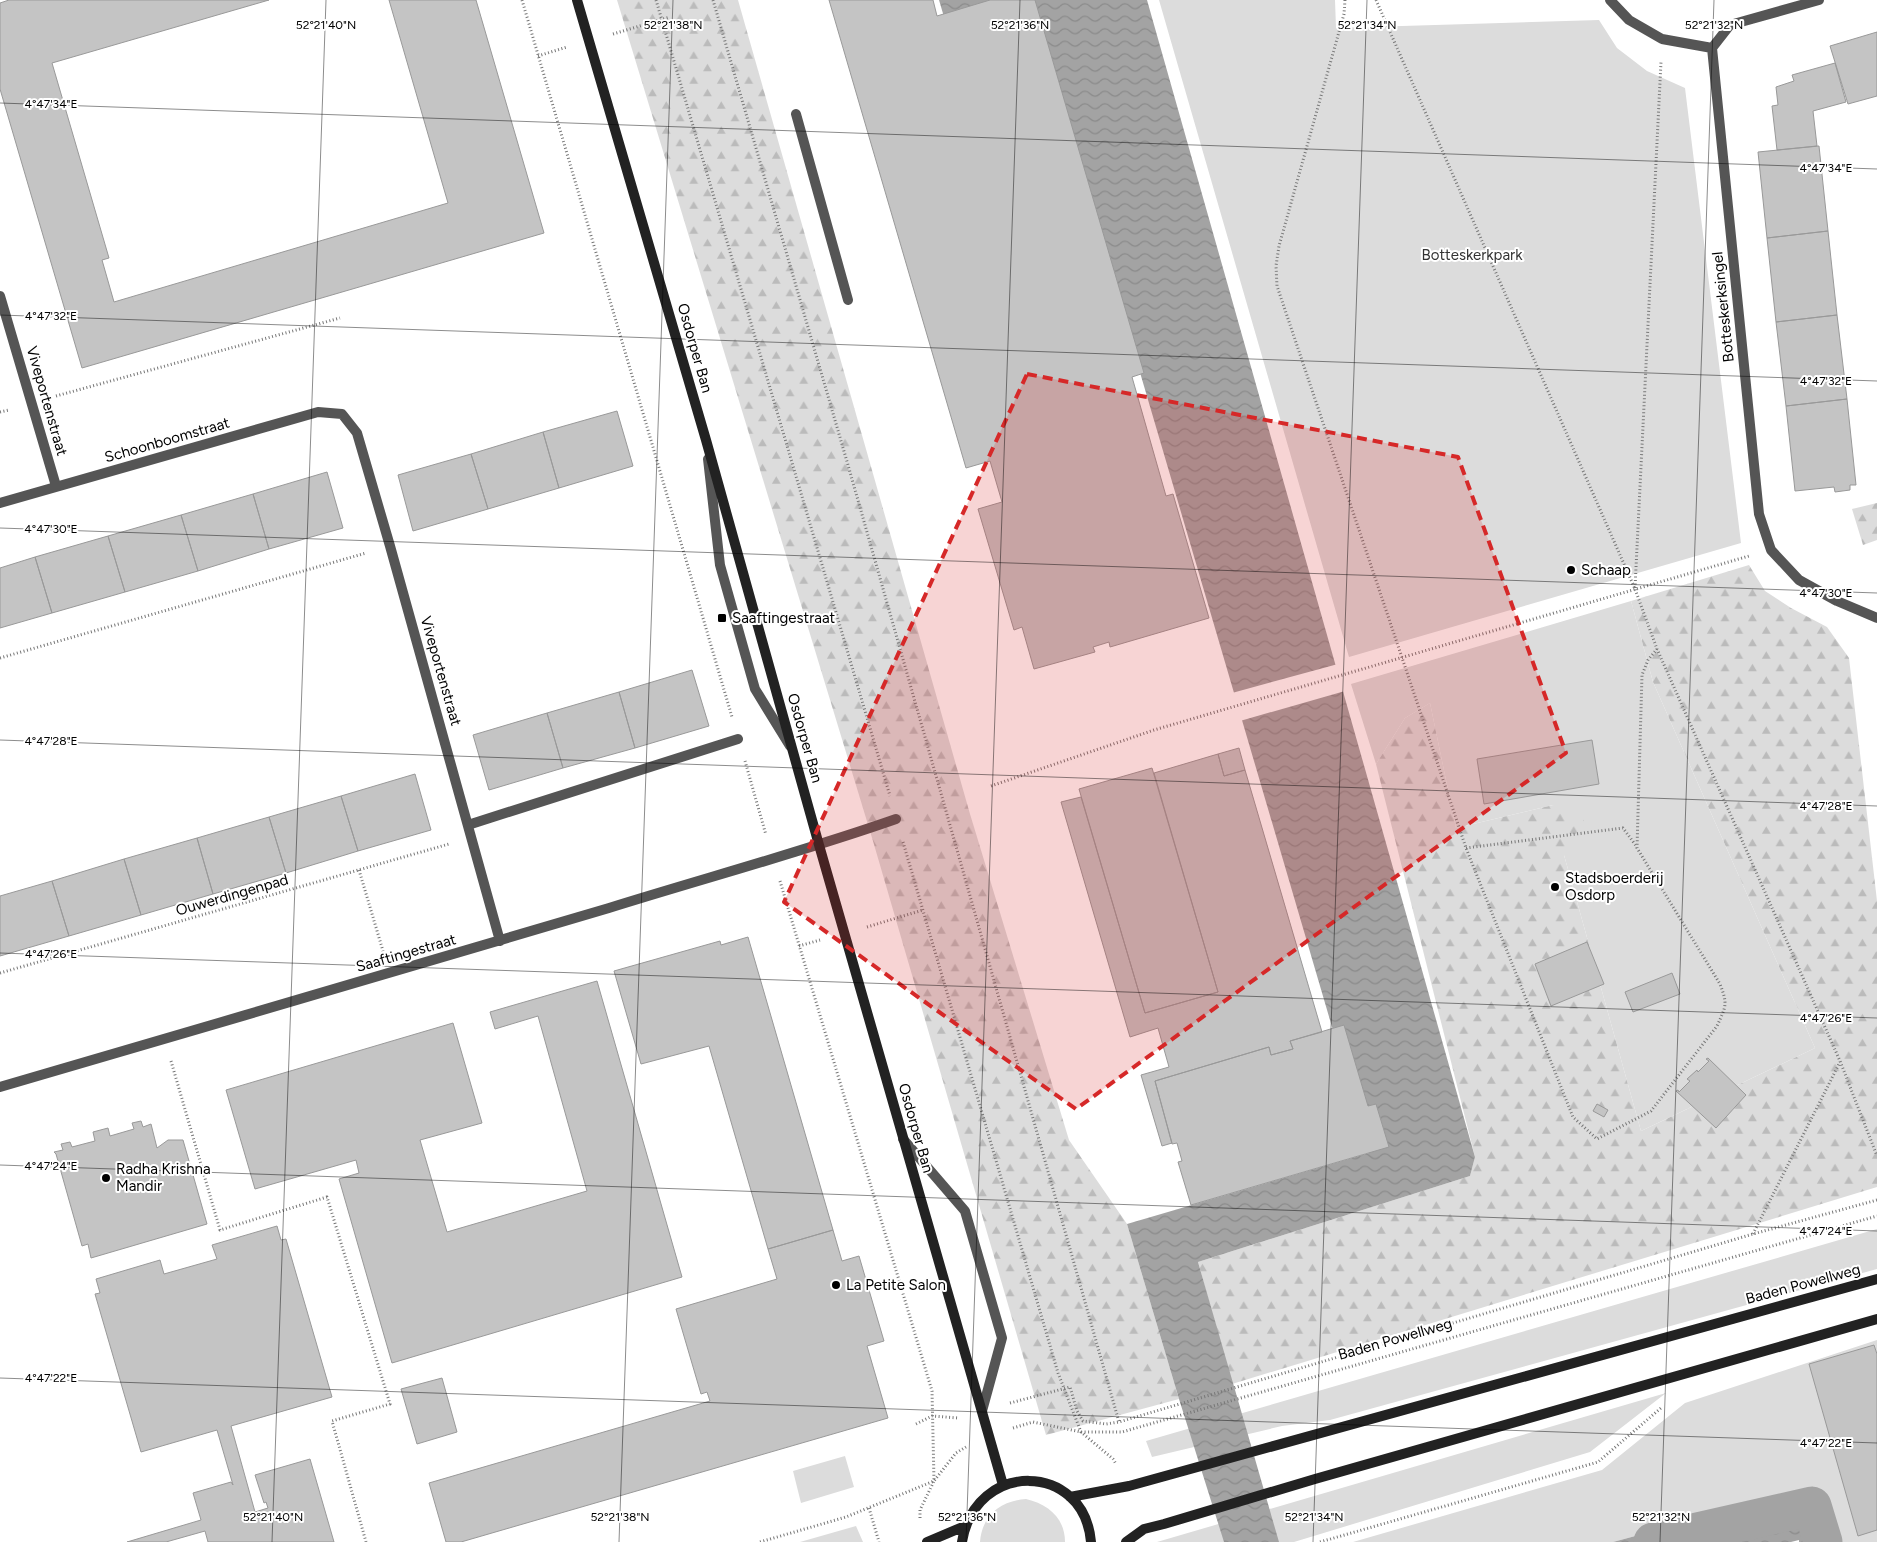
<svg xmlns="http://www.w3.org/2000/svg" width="1877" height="1542" font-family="Figtree,sans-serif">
	<defs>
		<pattern id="forest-firs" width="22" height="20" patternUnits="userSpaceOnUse" patternTransform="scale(1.25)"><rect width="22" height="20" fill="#dcdcdc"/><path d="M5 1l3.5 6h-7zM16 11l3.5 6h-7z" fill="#bbb"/></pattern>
		<pattern id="water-waves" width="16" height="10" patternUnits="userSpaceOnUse" patternTransform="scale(1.25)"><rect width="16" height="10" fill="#a3a3a3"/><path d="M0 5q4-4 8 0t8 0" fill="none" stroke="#8b8b8b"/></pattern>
	</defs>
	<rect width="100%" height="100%" fill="#fff"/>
	<!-- green -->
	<path fill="#dcdcdc" d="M1159,0H1335L1336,28L1599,20L1617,48L1647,71L1685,88L1741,543L1349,657Z
		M1631,601L1653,682L1815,1048L1641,1131L1564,855L1553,805L1456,828L1430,703L1405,718L1376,764L1351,684Z
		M1877,1229V1269L1330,1420L1282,1426L1152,1457L1146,1441Z
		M1877,1340V1542H1822L1811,1507L1784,1496L1613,1542H1353L1602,1470L1685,1403Z
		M1666,1393L1590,1452L1294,1542H1157Z
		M845,1456L854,1487L801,1503L793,1471Z
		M1026,1499C1048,1504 1065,1518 1065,1542H980C982,1515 1001,1501 1026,1499Z
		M856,1526L863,1542H800Z"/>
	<!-- forest -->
	<path fill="url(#forest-firs)" d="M617,0H738L970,814L1069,1140L1127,1224L1179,1399L1046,1435L873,841Z
		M1877,503V540L1863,545L1852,509Z
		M1749,565L1765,591L1791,608L1827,627L1849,658L1877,901V1187L1232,1384L1198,1262L1470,1176L1475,1157L1376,764L1405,718L1430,703L1456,828L1553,805L1584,820L1564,855L1641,1131L1815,1048L1653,682L1631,601Z"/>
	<!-- water -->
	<path fill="url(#water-waves)" d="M939,0H1147L1475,1157L1470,1176L1198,1262L1279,1542H1224L1179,1399L1127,1224L1369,1153L1036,18L952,44Z
		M1784,1496L1811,1507L1822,1542H1799V1540L1791,1542H1613Z"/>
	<!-- pier -->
	<path fill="#fff" d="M1338,664L1345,691L1240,721L1232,693Z"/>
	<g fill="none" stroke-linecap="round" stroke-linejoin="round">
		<!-- canal -->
		<path stroke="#a3a3a3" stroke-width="39" d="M1653,1542L1812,1506L1823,1542"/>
	</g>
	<!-- building -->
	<path fill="#c4c4c4" stroke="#999" d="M9,0H269L52,63L109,258L102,260L114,302L448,203L389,0H476L544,233L82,368L0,89V3Z
		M829,0H933L937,16L990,0H1035L1144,373L1132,377L1166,496L1173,494L1209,618L1110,647L1109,642L1093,647L1095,652L1034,669L1022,627L1014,630L978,509L1002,502L990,461L966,468Z
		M1877,32V96L1848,104L1830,46Z
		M1835,63L1846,102L1813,111L1817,146L1777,150L1772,106L1778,105L1776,87L1794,81L1792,75Z
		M1819,146L1828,231L1767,238L1758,152Z
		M1828,231L1837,315L1776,322L1767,238Z
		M1837,315L1847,399L1786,406L1776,322Z
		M1847,399L1856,485H1850V490L1835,492L1834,487L1795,491L1786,406Z
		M617,411L633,466L559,488L543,432Z
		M543,432L559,488L488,509L471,454Z
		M471,454L488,509L413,531L398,475Z
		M327,472L343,528L269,549L253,494Z
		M253,494L269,549L198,571L181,515Z
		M181,515L198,571L125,592L108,536Z
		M108,536L125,592L52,613L35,557Z
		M35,557L52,613L0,628V568Z
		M692,670L709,726L635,748L619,692Z
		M619,692L635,748L563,768L547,713Z
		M547,713L563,768L489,790L473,735Z
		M1592,740L1599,784L1484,804L1477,759Z
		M1239,748L1245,770L1224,776L1218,754Z
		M1218,754L1224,776L1245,770L1322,1032L1290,1041L1293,1049L1271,1055L1269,1047L1155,1081L1172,1143L1162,1146L1141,1075L1169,1067L1158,1028L1130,1037L1061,802L1081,797L1145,1013L1218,992L1154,773Z
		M1152,768L1218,992L1145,1013L1079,789Z
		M415,774L431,830L358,851L341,796Z
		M341,796L358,851L286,873L269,817Z
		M269,817L286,873L213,894L197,838Z
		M197,838L213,894L141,915L124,859Z
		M124,859L141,915L69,936L52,881Z
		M52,881L69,936L0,956V896Z
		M748,937L833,1230L768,1249L709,1046L641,1064L614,971L720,941L721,945Z
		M1587,942L1604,984L1551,1006L1535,964Z
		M1672,973L1680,994L1633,1012L1625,992Z
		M597,981L682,1277L392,1363L339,1179L359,1173L356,1160L255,1189L226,1090L453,1023L482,1123L420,1140L447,1232L587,1191L538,1016L495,1029L490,1012Z
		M1344,1025L1368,1106L1376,1104L1389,1147L1191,1205L1178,1162L1182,1161L1177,1143L1172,1144L1155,1081L1269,1047L1271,1055L1293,1049L1290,1041Z
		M1708,1058L1746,1095L1716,1128L1676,1091L1678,1090L1679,1092L1690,1081L1687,1079L1697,1070L1698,1072L1709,1061L1706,1059Z
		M1597,1104L1608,1110L1604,1117L1593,1111Z
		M141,1121L143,1127L151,1124L157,1148L168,1140H183L207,1224L91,1258L88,1244L82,1246L56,1154L54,1152L63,1150L61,1144L70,1142L72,1147L95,1141L93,1132L108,1128L110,1136L134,1129L132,1123Z
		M277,1226L281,1240L286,1239L332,1397L231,1426L255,1512L268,1508L266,1502L264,1503L255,1475L310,1459L334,1542H208L205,1531L166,1542H127L201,1520L193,1493L231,1482L233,1485L217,1430L141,1452L95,1294L100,1293L96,1279L160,1260L164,1274L217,1259L212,1245Z
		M833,1230L842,1261L859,1256L884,1341L867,1346L888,1418L461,1542H446L429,1483L710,1401L707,1392L701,1394L676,1309L777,1279L768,1249Z
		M1874,1345L1877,1354V1530L1858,1536L1809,1364Z
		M442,1378L457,1432L417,1444L401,1389Z"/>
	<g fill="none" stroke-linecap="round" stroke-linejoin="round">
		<!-- path -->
		<path stroke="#777" stroke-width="3" stroke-dasharray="1 2.5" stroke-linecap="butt" d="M522,0L732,717
			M656,0L890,796
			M713,0L848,465L1119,1422
			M1345,0L1344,14L1279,246L1276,266L1277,286L1466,848L1573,1117L1597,1139L1651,1111L1717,1026C1726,1006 1728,1005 1720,984L1637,848L1642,675L1648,660L1657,649
			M1376,0L1635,589L1657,649L1840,1061L1877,1156
			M613,34L670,17
			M538,56L567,47
			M56,396L340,318
			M0,412L9,410
			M1635,588L1661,62
			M0,658L366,553
			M745,761L766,835
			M991,786L1154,730L1749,556
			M903,842L1058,1373L1081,1432L1113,1459L1116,1464
			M1466,848L1623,828L1637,847
			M359,870L383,951
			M780,881L932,1391L934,1481L920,1510V1520
			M867,927L923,910
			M799,946L820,940
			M0,973L449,844
			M171,1061L220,1230L327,1197L390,1404L332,1421L366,1542
			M1753,1234L1840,1062
			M1010,1403L1070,1387L1077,1411L1083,1421L1106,1424L1119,1422L1753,1234L1877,1200
			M916,1424L932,1416L958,1418
			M1013,1428L1033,1422L1081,1432H1122L1877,1216
			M869,1508L879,1542
			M760,1542L846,1517L934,1481L956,1453L966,1447
			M1320,1542L1598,1462L1661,1408"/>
		<!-- lane -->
		<path stroke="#555" stroke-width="10" d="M708,459L720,565L755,689L790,746
			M903,1139L965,1211L1002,1338L982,1411"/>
		<!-- street -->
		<path stroke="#555" stroke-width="10" d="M1610,0L1629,20L1662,39L1712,48L1759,514L1771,550L1799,580L1837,601L1877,618
			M1712,48L1730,25L1819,0
			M796,114L848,300
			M0,296L56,486
			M0,503L318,412L342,414L357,433L390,546L500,941
			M468,825L738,739
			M0,1087C203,1027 406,969 609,908C705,878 802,852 896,819"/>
		<!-- secondary -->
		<path stroke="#222" stroke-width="10" d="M577,0L706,440L819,845L1003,1485
			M1070,1497L1129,1486L1877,1279
			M927,1542L965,1526
			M962,1542C975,1460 1084,1461 1091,1542
			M1126,1542L1144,1529L1164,1524L1315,1479L1877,1319"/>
	</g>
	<!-- marked area -->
	<path fill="#d62828" fill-opacity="0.2" stroke="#d62828" stroke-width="4" stroke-dasharray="10 6" stroke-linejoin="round" d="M1027,374L1458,457L1566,753L1076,1109L784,902Z"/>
	<!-- ticks -->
	<path fill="none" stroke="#000" stroke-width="1" stroke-opacity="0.45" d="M0,103L1877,169M0,315L1877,381M0,528L1877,593M0,740L1877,806M0,953L1877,1018M0,1165L1877,1231M0,1378L1877,1443M272,1542L326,0M619,1542L673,0M966,1542L1020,0M1313,1542L1367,0M1660,1542L1714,0"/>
	<!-- markers -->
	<g fill="#000" stroke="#fff" stroke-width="2">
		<circle cx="1571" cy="570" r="5"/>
		<rect x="717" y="613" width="10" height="10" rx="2.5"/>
		<circle cx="1555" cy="887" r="5"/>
		<circle cx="106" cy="1178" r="5"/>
		<circle cx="836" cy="1285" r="5"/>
	</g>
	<g text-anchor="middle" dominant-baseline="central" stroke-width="4" stroke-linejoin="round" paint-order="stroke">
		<!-- park labels -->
		<g font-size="15" fill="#333" stroke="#fff">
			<text x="1472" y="255">Botteskerkpark</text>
		</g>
		<!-- street labels -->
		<g font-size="15" fill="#000" stroke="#fff">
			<text transform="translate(1723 307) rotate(-96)">Botteskerksingel</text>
			<text transform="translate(695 348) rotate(74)">Osdorper Ban</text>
			<text transform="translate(47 401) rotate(74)">Viveportenstraat</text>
			<text transform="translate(167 440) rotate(-16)">Schoonboomstraat</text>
			<text transform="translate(441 671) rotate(74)">Viveportenstraat</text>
			<text transform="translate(805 738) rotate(74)">Osdorper Ban</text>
			<text transform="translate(232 895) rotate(-16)">Ouwerdingenpad</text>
			<text transform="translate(406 953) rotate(-16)">Saaftingestraat</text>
			<text transform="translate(916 1128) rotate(74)">Osdorper Ban</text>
			<text transform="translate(1803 1284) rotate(-15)">Baden Powellweg</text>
			<text transform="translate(1395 1339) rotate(-16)">Baden Powellweg</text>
		</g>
		<!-- poi labels -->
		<g font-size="15" fill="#000" stroke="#fff" text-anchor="start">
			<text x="1581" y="570">Schaap</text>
			<text x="732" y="618">Saaftingestraat</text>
			<text x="1565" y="878">Stadsboerderij<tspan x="1565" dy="17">Osdorp</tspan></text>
			<text x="116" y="1169">Radha Krishna<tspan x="116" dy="17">Mandir</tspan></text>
			<text x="846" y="1285">La Petite Salon</text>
		</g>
	</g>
	<g font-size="12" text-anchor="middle" fill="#000" stroke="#fff" stroke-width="4" stroke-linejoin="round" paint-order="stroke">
		<text x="326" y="29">52°21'40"N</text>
		<text x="673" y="29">52°21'38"N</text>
		<text x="1020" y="29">52°21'36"N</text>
		<text x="1367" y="29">52°21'34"N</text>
		<text x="1714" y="29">52°21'32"N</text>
		<text x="51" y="108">4°47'34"E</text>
		<text x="1826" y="172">4°47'34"E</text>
		<text x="51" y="320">4°47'32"E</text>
		<text x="1826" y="385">4°47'32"E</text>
		<text x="51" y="533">4°47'30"E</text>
		<text x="1826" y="597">4°47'30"E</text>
		<text x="51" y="745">4°47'28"E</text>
		<text x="1826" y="810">4°47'28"E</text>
		<text x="51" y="958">4°47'26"E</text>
		<text x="1826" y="1022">4°47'26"E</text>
		<text x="51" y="1170">4°47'24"E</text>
		<text x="1826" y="1235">4°47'24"E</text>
		<text x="51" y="1382">4°47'22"E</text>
		<text x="1826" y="1447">4°47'22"E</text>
		<text x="273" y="1521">52°21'40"N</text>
		<text x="620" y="1521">52°21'38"N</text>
		<text x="967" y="1521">52°21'36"N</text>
		<text x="1314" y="1521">52°21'34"N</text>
		<text x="1661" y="1521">52°21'32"N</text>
	</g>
</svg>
